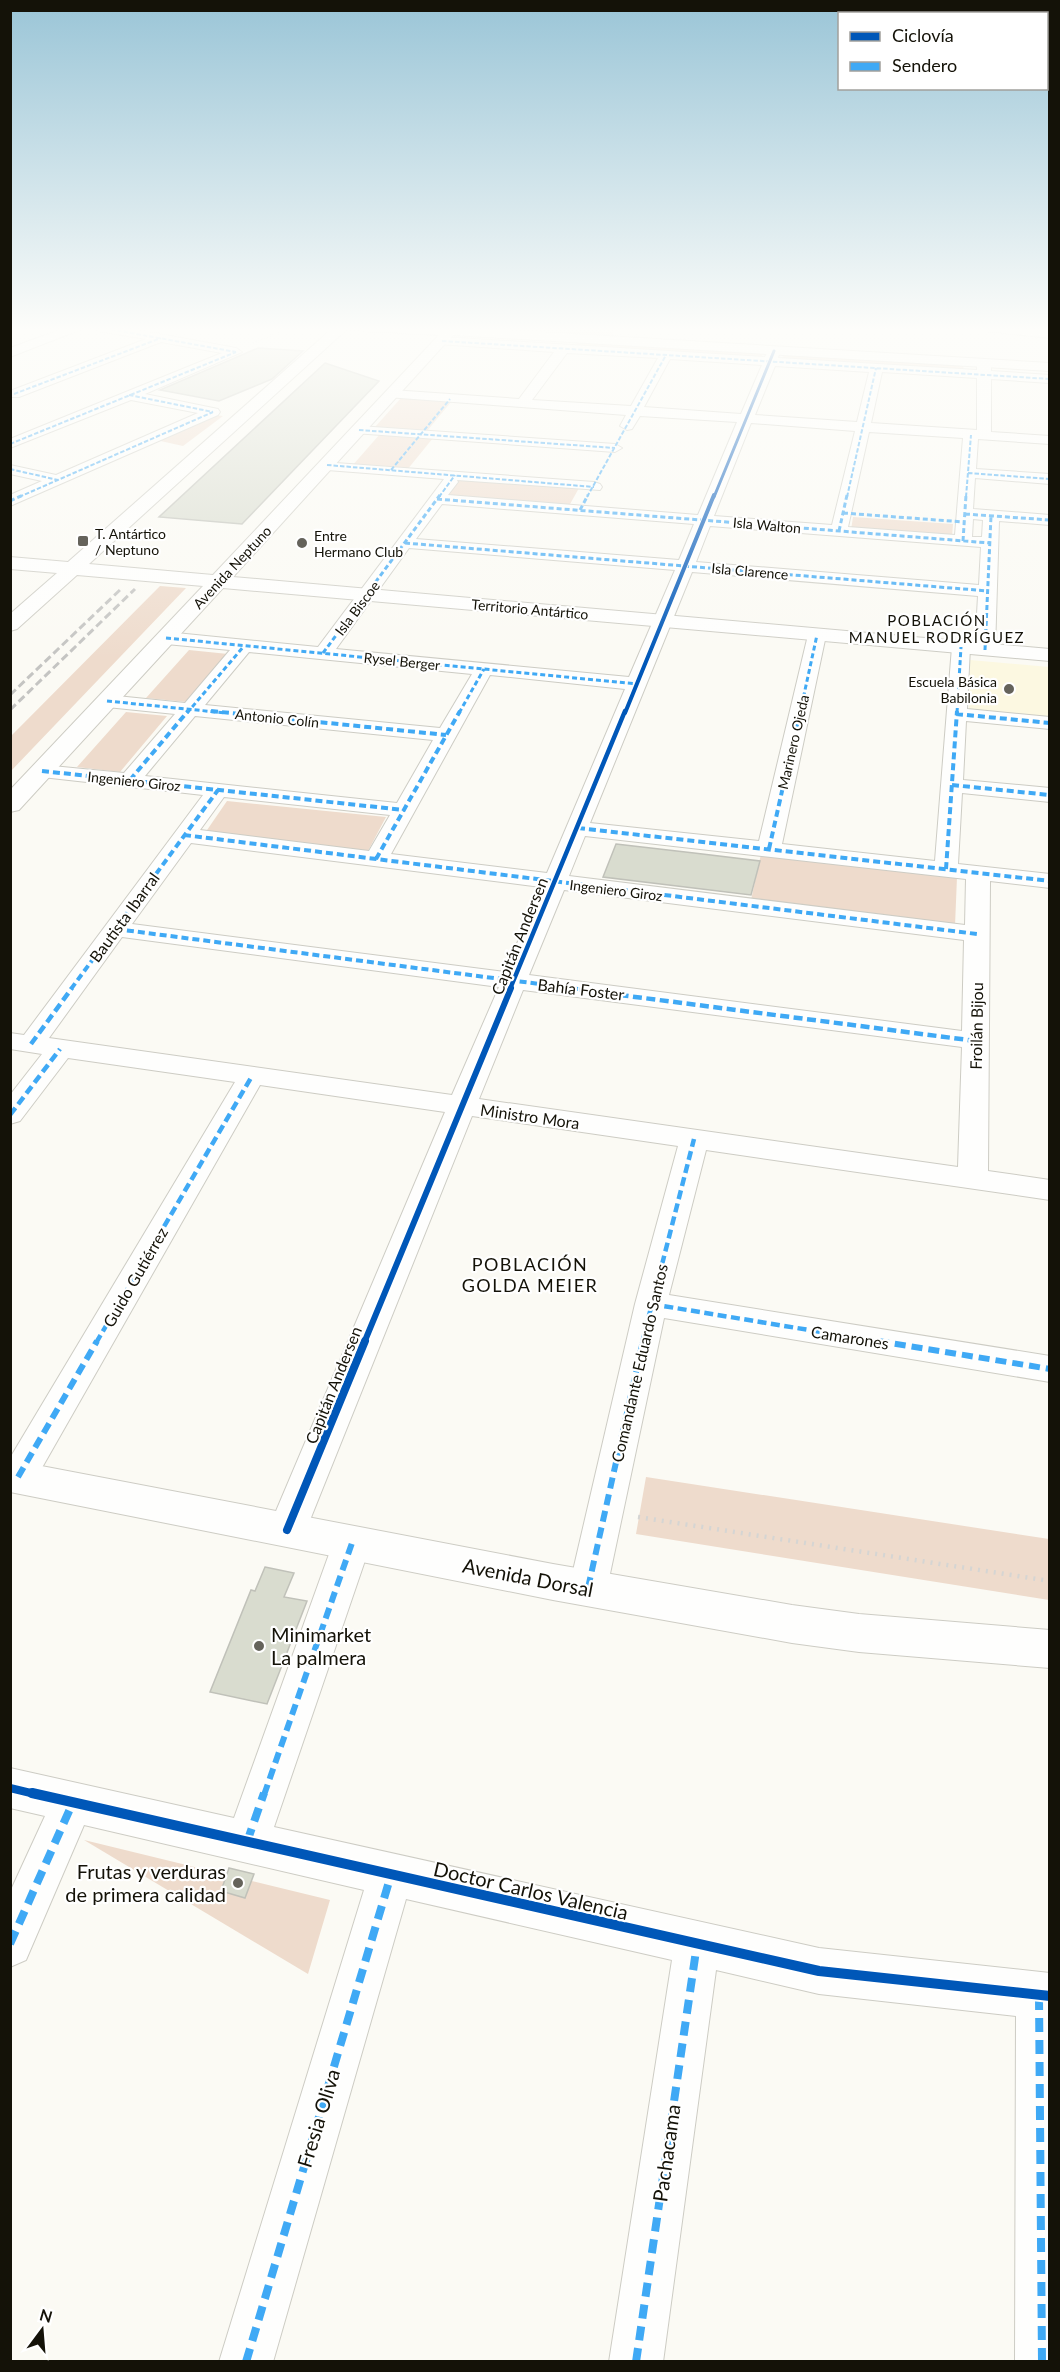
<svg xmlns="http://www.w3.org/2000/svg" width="1060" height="2372" font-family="Lato,sans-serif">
	<rect width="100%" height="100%" fill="#fbfaf4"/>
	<!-- built -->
	<path fill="#fcf8e1" d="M970,660L1049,667V719L969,712Z"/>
	<!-- green -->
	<path fill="#eedbcc" d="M478,327H621L610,335Z
		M578,342L763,353L761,360L573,349Z
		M785,354L963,365L964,372L780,361Z
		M401,398L451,402L427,431L375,427Z
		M215,415L223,416L183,446L156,440Z
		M380,434L433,438L407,470L352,466Z
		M460,479L579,488L569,506L445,497Z
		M853,517L953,524L952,537L851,530Z
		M160,586L186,588L11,771V736Z
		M189,650L228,654L187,702L146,698Z
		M126,712L167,716L120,772L77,767Z
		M227,801L386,817L368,851L205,833Z
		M761,854L957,877L955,926L751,900Z
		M646,1477L1049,1539V1600L636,1534Z
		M84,1840L330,1900L308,1974Z"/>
	<!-- building -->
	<path fill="#d9dccf" stroke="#c0c1b9" stroke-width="1.5" d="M258,348L303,351L272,379L219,401L160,390Z
		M325,363L379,381L242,524L159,517Z
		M616,844L694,853L760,861L751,895L603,877Z
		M265,1567L294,1573L284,1597L307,1601L267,1704L210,1692L251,1590L255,1591Z
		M229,1868L254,1874L245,1898L221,1891Z"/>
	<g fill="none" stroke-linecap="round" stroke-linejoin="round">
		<!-- street casing -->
		<g stroke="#cdccc4" stroke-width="2">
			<path id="street" d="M68,327H87L10,357V348Z
				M92,327H121L236,348L242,352L145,394L218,409L220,412L218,415L10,506V495L42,481L10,474V465L56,475L198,413L131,400L10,448V439L222,353L161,342L19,397H10V391L146,339L98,331Z
				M442,337L765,357L769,348L774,347L780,351L778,358L977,370V363L984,359L991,363V371L1050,375V383L991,379V432L1050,436V444L978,439L976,469L1050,474V484L975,478L973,509L1050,515V525L999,521L995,650L992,654H978L975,650L978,596L692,572L590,823L759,841L808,635L810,631H824L826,635L782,844L935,861L952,647L954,643H968L970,647L967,709L1050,717V729L966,721L963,780L1050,788V802L962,793L958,864L1050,874V888L990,881L988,1171L1050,1180V1200L706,1150L669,1295L1050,1356V1382L664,1318L607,1588L602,1600L588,1604L574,1600L569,1588L635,1304L678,1146L472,1116L306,1530L300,1541L287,1545L274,1541L268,1530L445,1112L260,1085L31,1487L18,1491L10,1489V1458L235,1082L68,1058L20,1121L10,1124V1095L42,1054L10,1049V1033L24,1035L203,795L42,777L34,776L31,771L34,766L42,765L124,773L175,714L107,707L100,705L97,701L100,697L107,695L185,703L230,650L166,644L159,642L157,638L159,634L166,632L318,647L444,479L327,470L322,468L319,465L322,462L594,482L600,484L602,487L600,490L457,480L458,482L448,495L698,515L737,422L640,416L632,429L627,430L620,426L626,415L387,397L385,394L387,391L392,390L519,399L554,352L438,344L436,341L438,338ZM567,353L658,358L631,406L532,400ZM670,359L762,365L741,414L644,407ZM775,366L869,372L857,422L755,415ZM882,372L977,378V430L871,423ZM751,423L855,431L832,525L714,516ZM869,432L963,438L955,535L848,527ZM442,504L694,524L679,560L416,539ZM973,519L983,520L982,537H972ZM710,526L981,547L979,585L696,562ZM409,548L675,570L629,677L336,649ZM249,652L472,674L440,728L205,705ZM490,675L625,689L547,873L391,854ZM195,716L433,740L397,803L145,776ZM224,797L390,815L369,851L200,830ZM585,836L966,879L965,925L569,876ZM191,843L541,887L505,972L132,924ZM564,890L964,940L962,1031L529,975ZM122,937L499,987L452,1095L49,1038ZM523,990L962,1047L958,1167L479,1099Z
				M359,426L615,444L622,448L615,452L354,433L352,430L354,427Z
				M352,1527L365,1532L371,1543L274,1827L819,1948L1050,1973V2362H1015L1016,2016L819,1994L716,1970L663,2362H609L672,1960L406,1899L273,2362H219L364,1890L84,1825L26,1960L10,1967V1892L45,1816L10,1808V1768L234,1818L333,1543L339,1532Z"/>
		</g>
		<!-- secondary casing -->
		<g stroke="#cdccc4" stroke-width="2">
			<path id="secondary" d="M334,327H459L1050,363V371L453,335L233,577L1050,649V661L223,588L19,810L10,812V790L203,586L77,575L17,629L10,631V614L57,573L10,569V557L68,562ZM346,330L439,335L213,575L89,564Z
				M979,327L1050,330V338L986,331Z
				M10,1460L553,1564L792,1605L859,1614L1050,1630V1668L859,1652L792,1643L553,1600L10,1492Z"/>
		</g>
		<!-- path-far1 -->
		<path stroke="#d5d5d3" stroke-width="1.5" stroke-dasharray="1 2" stroke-linecap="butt" d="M253,343L293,327"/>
		<!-- path -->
		<path stroke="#d5d5d3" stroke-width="4.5" stroke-dasharray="2 6" stroke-linecap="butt" d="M638,1517L1050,1581"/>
		<!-- street -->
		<use href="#street" fill="#fefefd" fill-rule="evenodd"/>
		<!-- secondary -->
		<use href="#secondary" fill="#fefefd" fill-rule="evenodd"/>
		<!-- rail -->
		<path stroke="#c4c4c2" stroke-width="3" stroke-dasharray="8 4" stroke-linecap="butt" d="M10,695L122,588
			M10,710L135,589"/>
		<!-- quiet-far5 -->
		<path stroke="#3fa9f5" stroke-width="2" stroke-dasharray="4.5 2" stroke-linecap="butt" d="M98,327L236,352
			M442,341L1050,379
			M14,394L161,338
			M129,395L213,412
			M359,430L615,448
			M10,444L236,352
			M327,465L594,487
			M10,469L58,480
			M391,470L450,399
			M968,473L1050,479
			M19,497L213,412
			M439,497L455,475
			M587,497L666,355
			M847,497L876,368
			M966,497L971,435"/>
		<!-- quiet-far4 -->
		<path stroke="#3fa9f5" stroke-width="3" stroke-dasharray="5 3" stroke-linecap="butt" d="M437,499L990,543
			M10,501L23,495
			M580,510L588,495
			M843,513L964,522
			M965,514L1050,520
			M839,531L847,495
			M963,541L966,495
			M405,543L988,591
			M166,638L637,684
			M985,650L991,516
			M323,653L440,495
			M107,701L226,713
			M187,713L244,646
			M459,713L484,669
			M800,713L817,635
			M957,713L961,647"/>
		<!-- quiet-far3 -->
		<path stroke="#3fa9f5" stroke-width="4" stroke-dasharray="7 4" stroke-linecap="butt" d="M211,711L446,735
			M956,714L1050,723
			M42,771L404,810
			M130,780L188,711
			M952,785L1050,795
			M578,828L1050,881
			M184,835L977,934
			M769,849L800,711
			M376,859L460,711
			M946,869L957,711
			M116,929L578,989
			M71,989L218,790"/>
		<!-- quiet-far2 -->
		<path stroke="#3fa9f5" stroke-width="4.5" stroke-dasharray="9 4.5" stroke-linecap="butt" d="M566,988L976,1041
			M31,1044L72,988
			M10,1115L60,1049
			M651,1304L888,1343
			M96,1343L252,1076
			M642,1343L694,1139"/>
		<!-- quiet-far1 -->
		<path stroke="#3fa9f5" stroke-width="6" stroke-dasharray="11 6" stroke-linecap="butt" d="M878,1341L1050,1369
			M18,1477L97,1341
			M588,1588L643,1341
			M264,1795L352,1543"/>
		<!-- quiet -->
		<path stroke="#3fa9f5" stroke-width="8" stroke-dasharray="14 8" stroke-linecap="butt" d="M247,1842L264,1793
			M10,1944L73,1802
			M1039,1996L1042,2362
			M246,2362L391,1875
			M636,2362L697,1944"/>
		<!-- cycleway-far5 casing -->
		<g stroke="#fff" stroke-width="4.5">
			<path id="cycleway-far5" d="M714,497L774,351"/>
		</g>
		<!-- cycleway-far4 casing -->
		<g stroke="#fff" stroke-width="6">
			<path id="cycleway-far4" d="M625,713L714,495"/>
		</g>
		<!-- cycleway-far3 casing -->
		<g stroke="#fff" stroke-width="8">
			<path id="cycleway-far3" d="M510,989L625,711"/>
		</g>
		<!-- cycleway-far2 casing -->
		<g stroke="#fff" stroke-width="10">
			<path id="cycleway-far2" d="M364,1343L511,988"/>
		</g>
		<!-- cycleway-far1 casing -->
		<g stroke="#fff" stroke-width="11">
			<path id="cycleway-far1" d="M287,1530L365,1341
				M10,1788L39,1795"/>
		</g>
		<!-- cycleway casing -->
		<g stroke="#fff" stroke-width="14">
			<path id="cycleway" d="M32,1793L819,1971L1050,1996"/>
		</g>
		<!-- cycleway-far5 -->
		<use href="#cycleway-far5" stroke="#0057b8" stroke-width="3"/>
		<!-- cycleway-far4 -->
		<use href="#cycleway-far4" stroke="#0057b8" stroke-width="4"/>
		<!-- cycleway-far3 -->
		<use href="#cycleway-far3" stroke="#0057b8" stroke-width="4.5"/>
		<!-- cycleway-far2 -->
		<use href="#cycleway-far2" stroke="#0057b8" stroke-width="6"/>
		<!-- cycleway-far1 -->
		<use href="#cycleway-far1" stroke="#0057b8" stroke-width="8"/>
		<!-- cycleway -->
		<use href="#cycleway" stroke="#0057b8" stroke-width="10"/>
	</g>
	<!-- sky -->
	<linearGradient id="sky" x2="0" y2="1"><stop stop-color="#9ac5d7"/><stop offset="0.5" stop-color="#fdfdfa"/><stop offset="1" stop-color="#fdfdfa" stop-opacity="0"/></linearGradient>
	<rect width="1060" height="659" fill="url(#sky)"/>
	<!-- markers -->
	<g fill="#65635b" stroke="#fff" stroke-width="2">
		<rect x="77" y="535" width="12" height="12" rx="3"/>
		<circle cx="302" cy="543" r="6"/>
		<circle cx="1009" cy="689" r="6"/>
		<circle cx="259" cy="1646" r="6"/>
		<circle cx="238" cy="1883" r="6"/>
	</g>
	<g text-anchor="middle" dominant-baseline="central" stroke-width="4.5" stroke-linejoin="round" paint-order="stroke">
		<!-- far-street labels -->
		<g font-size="14" fill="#141208" stroke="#fff">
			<text transform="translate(767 525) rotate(5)">Isla Walton</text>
			<text transform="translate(232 567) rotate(-47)">Avenida Neptuno</text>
			<text transform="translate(750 571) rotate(5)">Isla Clarence</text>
			<text transform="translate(357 608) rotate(-53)">Isla Biscoe</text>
			<text transform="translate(530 609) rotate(5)">Territorio Antártico</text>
			<text transform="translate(402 661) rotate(6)">Rysel Berger</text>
			<text transform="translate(277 718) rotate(6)">Antonio Colín</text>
			<text transform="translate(793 742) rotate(-77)">Marinero Ojeda</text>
			<text transform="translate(134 781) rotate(6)">Ingeniero Giroz</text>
			<text transform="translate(616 890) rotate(7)">Ingeniero Giroz</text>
		</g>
		<!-- far-poi labels -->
		<g font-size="14" fill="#141208" stroke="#fff" text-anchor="start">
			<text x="95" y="533">T. Antártico<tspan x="95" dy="16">/ Neptuno</tspan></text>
			<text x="314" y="535">Entre<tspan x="314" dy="16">Hermano Club</tspan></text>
			<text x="997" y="681" text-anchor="end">Escuela Básica<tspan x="997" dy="16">Babilonia</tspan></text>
		</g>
		<!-- far-neighbourhood labels -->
		<g font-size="15" letter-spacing="1.5" fill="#141208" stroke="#fff">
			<text x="937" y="620">POBLACIÓN<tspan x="937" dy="17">MANUEL RODRÍGUEZ</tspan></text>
		</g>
		<!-- street labels -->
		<g font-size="16" fill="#141208" stroke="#fff">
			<text transform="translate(124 917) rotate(-54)">Bautista Ibarral</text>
			<text transform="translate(519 936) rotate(-68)">Capitán Andersen</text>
			<text transform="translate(581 989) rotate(7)">Bahía Foster</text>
			<text transform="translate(976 1026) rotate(-89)">Froilán Bijou</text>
			<text transform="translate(530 1116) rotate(8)">Ministro Mora</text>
			<text transform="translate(135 1277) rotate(-60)">Guido Gutiérrez</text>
			<text transform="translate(850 1337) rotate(9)">Camarones</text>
			<text transform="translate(639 1363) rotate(-77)">Comandante Eduardo Santos</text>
			<text transform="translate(333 1385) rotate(-68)">Capitán Andersen</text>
		</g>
		<!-- neighbourhood labels -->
		<g font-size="18" letter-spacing="1.5" fill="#141208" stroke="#fff">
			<text x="530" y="1264">POBLACIÓN<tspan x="530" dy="21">GOLDA MEIER</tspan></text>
		</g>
		<!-- near-street labels -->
		<g font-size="20" fill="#141208" stroke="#fff">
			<text transform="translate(528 1577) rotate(11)">Avenida Dorsal</text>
			<text transform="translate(531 1890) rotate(13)">Doctor Carlos Valencia</text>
			<text transform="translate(318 2118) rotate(-73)">Fresia Oliva</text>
			<text transform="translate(666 2153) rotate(-82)">Pachacama</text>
		</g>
		<!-- near-poi labels -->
		<g font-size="20" fill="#141208" stroke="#fff" text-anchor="start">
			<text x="271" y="1634">Minimarket<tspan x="271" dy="23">La palmera</tspan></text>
			<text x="226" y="1871" text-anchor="end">Frutas y verduras<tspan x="226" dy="23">de primera calidad</tspan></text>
		</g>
	</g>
	<!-- border -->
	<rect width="1060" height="2372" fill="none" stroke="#141208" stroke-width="24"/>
	<!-- legend -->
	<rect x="838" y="12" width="210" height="78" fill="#ffffff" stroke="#a1a09c" stroke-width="1.5"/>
	<rect x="850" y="32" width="30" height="9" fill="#0057b8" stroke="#a1a09c" stroke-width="1.5"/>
	<text x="892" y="42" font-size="18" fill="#141208">Ciclovía</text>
	<rect x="850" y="62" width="30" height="9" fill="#3fa9f5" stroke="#a1a09c" stroke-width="1.5"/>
	<text x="892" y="72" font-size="18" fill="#141208">Sendero</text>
	<!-- north arrow -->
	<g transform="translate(42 2330) rotate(16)" stroke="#ffffff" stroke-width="4.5" paint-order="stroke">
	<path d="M0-4.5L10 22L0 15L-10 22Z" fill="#141208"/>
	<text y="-9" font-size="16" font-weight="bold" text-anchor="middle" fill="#141208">N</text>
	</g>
</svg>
